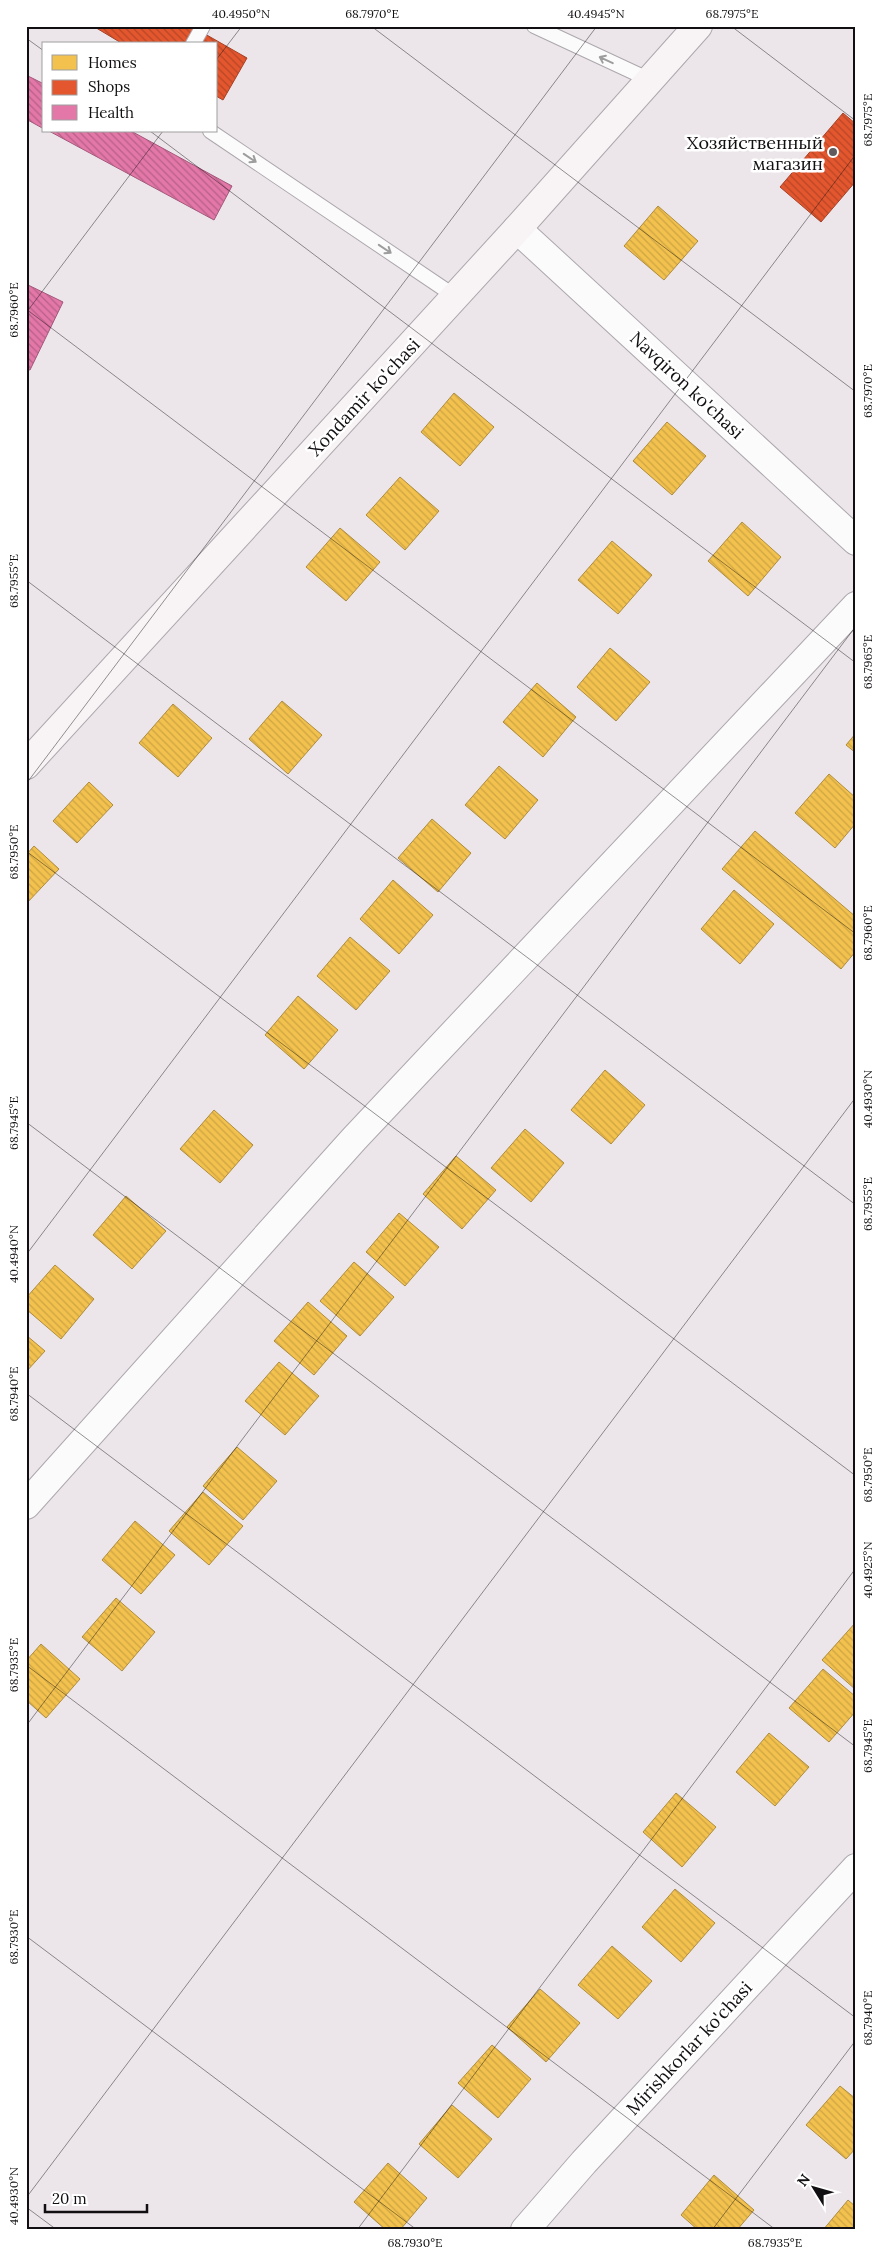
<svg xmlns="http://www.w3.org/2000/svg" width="882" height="2256" font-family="Lora,serif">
	<defs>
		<pattern id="homes-back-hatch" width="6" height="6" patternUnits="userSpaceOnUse" patternTransform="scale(1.25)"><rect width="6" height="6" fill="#f2c14e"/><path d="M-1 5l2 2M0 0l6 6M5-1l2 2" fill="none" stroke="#cea543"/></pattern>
		<pattern id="shops-back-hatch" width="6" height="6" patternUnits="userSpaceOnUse" patternTransform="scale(1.25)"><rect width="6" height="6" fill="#e4572e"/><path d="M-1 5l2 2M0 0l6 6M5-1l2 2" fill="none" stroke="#b74626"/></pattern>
		<pattern id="health-back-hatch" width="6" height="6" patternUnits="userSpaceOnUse" patternTransform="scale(1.25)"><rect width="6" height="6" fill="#e377a8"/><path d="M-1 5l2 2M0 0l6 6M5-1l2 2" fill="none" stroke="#b76087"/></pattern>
	</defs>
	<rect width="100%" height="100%" fill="#ece6eb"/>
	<!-- homes -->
	<path fill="url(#homes-back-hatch)" stroke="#af8c3c" d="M658,206L698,241L664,280L624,246Z
		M454,393L494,427L460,466L421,432Z
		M667,422L706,456L672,495L633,461Z
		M400,477L439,511L405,550L366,515Z
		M742,522L781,557L748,596L708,561Z
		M340,528L380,562L346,601L306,567Z
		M612,541L652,575L618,614L578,580Z
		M610,648L650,682L616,721L577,687Z
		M537,683L576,717L543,757L503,722Z
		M282,701L322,735L288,774L249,739Z
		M173,704L212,738L178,777L139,743Z
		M856,733V753L846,745Z
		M499,766L538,800L505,839L465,805Z
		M829,774L856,798V823L835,848L795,813Z
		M89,782L113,805L77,843L53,821Z
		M432,819L471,853L438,892L398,858Z
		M755,831L856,917V951L841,969L722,869Z
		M34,846L59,869L26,904V855Z
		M393,880L433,915L399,954L360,919Z
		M734,890L774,924L740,964L701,929Z
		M350,937L390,971L356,1010L317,976Z
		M298,996L338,1030L304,1069L265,1035Z
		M605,1070L645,1105L611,1144L571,1110Z
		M214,1110L253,1145L220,1183L180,1149Z
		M525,1129L564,1163L531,1202L491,1168Z
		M456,1156L496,1190L462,1229L423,1194Z
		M126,1196L166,1231L132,1269L93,1235Z
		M399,1213L439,1247L405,1286L366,1252Z
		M354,1262L394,1297L360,1336L320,1301Z
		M55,1265L94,1299L61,1339L26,1309V1298Z
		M308,1302L347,1336L314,1375L274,1341Z
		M26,1335L45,1351L26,1372Z
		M279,1362L319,1396L285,1435L245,1401Z
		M237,1447L277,1481L243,1520L203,1486Z
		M203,1492L243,1526L209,1565L169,1531Z
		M135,1521L175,1555L141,1594L102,1560Z
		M116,1598L155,1632L122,1671L82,1637Z
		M856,1622V1690L822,1660Z
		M41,1644L80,1679L46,1718L26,1700V1661Z
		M823,1669L856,1697V1711L829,1742L789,1708Z
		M769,1733L809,1767L775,1806L736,1772Z
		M676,1793L716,1827L682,1867L643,1832Z
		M675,1889L715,1923L681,1962L642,1927Z
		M612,1946L652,1981L618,2019L578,1985Z
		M540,1989L580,2023L546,2062L507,2027Z
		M492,2045L531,2079L498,2118L458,2083Z
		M840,2086L856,2099V2148L846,2159L806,2125Z
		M452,2105L492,2139L458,2178L419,2144Z
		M388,2163L427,2198L400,2230H386L354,2202Z
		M714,2175L754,2210L737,2230H698L681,2215Z
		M848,2200L856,2207V2230H823Z"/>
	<!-- shops -->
	<path fill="url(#shops-back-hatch)" stroke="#a54126" d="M93,26H191L247,58L223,100L216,96V44H123Z
		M843,113L856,124V181L821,222L780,187Z"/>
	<!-- health -->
	<path fill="url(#health-back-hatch)" stroke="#a4587b" d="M26,75L44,84V129L26,119Z
		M49,131H131L232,186L214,220Z
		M26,284L63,302L30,370L26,369Z"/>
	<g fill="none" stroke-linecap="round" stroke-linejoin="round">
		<!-- service casing -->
		<g stroke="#aca8ac" stroke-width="16">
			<path id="service" d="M534,26L650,80
				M193,44L203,26
				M210,131L456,297"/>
		</g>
		<!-- minor casing -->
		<g stroke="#aca8ac" stroke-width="30">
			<path id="minor" d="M517,229L856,541
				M26,1505L354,1139L856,606
				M525,2230L584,2162L856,1868"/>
		</g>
		<!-- secondary casing -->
		<g stroke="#aca8ac" stroke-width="30">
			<path id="secondary" d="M26,765L517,229L698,26"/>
		</g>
		<!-- service -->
		<use href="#service" stroke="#fcfbfc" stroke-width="14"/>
		<!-- minor -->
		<use href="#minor" stroke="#fcfbfc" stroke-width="28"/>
		<!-- secondary -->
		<use href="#secondary" stroke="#f8f4f6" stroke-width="28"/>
	</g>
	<!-- one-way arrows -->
	<defs><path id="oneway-shaft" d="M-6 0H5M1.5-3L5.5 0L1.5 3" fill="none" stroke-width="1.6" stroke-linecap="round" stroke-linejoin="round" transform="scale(1.25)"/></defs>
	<g stroke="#9e9d9e">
		<use href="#oneway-shaft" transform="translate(606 60) rotate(-155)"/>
		<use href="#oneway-shaft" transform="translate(250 158) rotate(34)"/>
		<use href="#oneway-shaft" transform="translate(385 249) rotate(34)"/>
	</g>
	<!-- ticks -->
	<path fill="none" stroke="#120f12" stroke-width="1" stroke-opacity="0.45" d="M371,26L856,392M731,26L856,121M26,38L44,51M216,60L242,26M150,131L856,663M26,309L856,934M26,313L163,131M26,580L856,1205M26,784L597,26M26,851L856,1476M26,1122L856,1747M26,1255L856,154M26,1393L856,2018M26,1665L776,2230M26,1726L856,626M26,1936L417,2230M26,2198L856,1097M26,2207L57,2230M357,2230L856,1568M712,2230L856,2040"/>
	<!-- markers -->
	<circle fill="#5e5a5e" stroke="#fff" stroke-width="2" cx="833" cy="152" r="5"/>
	<g text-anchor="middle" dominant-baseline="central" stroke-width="5" stroke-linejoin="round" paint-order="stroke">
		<!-- poi labels -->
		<g font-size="18" fill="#120f12" stroke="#fff" text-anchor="end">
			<text x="823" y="142">Хозяйственный<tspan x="823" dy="21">магазин</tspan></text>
		</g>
		<!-- street labels -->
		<g font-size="18" fill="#120f12" stroke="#fff">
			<text transform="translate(687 385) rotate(43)">Navqiron ko'chasi</text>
			<text transform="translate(364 397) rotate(-47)">Xondamir ko'chasi</text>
			<text transform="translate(689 2048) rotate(-47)">Mirishkorlar ko'chasi</text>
		</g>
	</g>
	<!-- border -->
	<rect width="882" height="2256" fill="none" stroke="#ffffff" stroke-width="55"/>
	<!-- legend -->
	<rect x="42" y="42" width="175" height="90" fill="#ffffff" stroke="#a09fa0"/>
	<rect x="52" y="55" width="25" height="15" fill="#f2c14e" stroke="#a09fa0"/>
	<text x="88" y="68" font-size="15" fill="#120f12">Homes</text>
	<rect x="52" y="80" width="25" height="15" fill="#e4572e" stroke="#a09fa0"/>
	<text x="88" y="92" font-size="15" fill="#120f12">Shops</text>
	<rect x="52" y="105" width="25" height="15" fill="#e377a8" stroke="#a09fa0"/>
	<text x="88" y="118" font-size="15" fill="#120f12">Health</text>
	<!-- north arrow -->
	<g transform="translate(814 2188) rotate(307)" stroke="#ffffff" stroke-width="4" paint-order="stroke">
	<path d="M0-4L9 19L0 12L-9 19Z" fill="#120f12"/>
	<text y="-8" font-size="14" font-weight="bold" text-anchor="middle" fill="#120f12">N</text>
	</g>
	<!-- scale -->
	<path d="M45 2204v8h102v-8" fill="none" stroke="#120f12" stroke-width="2.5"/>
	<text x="52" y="2204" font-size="15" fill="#120f12" stroke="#ffffff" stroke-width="4" paint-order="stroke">20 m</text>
	<rect x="28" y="28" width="826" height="2200" fill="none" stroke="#120f12" stroke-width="2"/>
	<g font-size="12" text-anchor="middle" fill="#120f12">
		<text x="241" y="18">40.4950°N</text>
		<text x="372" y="18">68.7970°E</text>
		<text x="596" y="18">40.4945°N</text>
		<text x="732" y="18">68.7975°E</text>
		<text transform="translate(868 120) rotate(-90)" y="4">68.7975°E</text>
		<text transform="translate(14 310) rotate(-90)" y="4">68.7960°E</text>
		<text transform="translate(868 391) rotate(-90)" y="4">68.7970°E</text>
		<text transform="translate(14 581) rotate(-90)" y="4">68.7955°E</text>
		<text transform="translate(868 662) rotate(-90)" y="4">68.7965°E</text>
		<text transform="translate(14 852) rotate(-90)" y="4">68.7950°E</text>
		<text transform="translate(868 933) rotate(-90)" y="4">68.7960°E</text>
		<text transform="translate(868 1099) rotate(-90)" y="4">40.4930°N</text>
		<text transform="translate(14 1123) rotate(-90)" y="4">68.7945°E</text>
		<text transform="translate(868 1204) rotate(-90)" y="4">68.7955°E</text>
		<text transform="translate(14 1254) rotate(-90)" y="4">40.4940°N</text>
		<text transform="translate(14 1394) rotate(-90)" y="4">68.7940°E</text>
		<text transform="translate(868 1475) rotate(-90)" y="4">68.7950°E</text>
		<text transform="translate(868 1570) rotate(-90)" y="4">40.4925°N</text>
		<text transform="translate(14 1665) rotate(-90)" y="4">68.7935°E</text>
		<text transform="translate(868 1746) rotate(-90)" y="4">68.7945°E</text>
		<text transform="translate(14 1937) rotate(-90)" y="4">68.7930°E</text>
		<text transform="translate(868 2018) rotate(-90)" y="4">68.7940°E</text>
		<text transform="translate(14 2196) rotate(-90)" y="4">40.4930°N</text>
		<text x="415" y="2247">68.7930°E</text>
		<text x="775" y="2247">68.7935°E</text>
	</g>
</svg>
